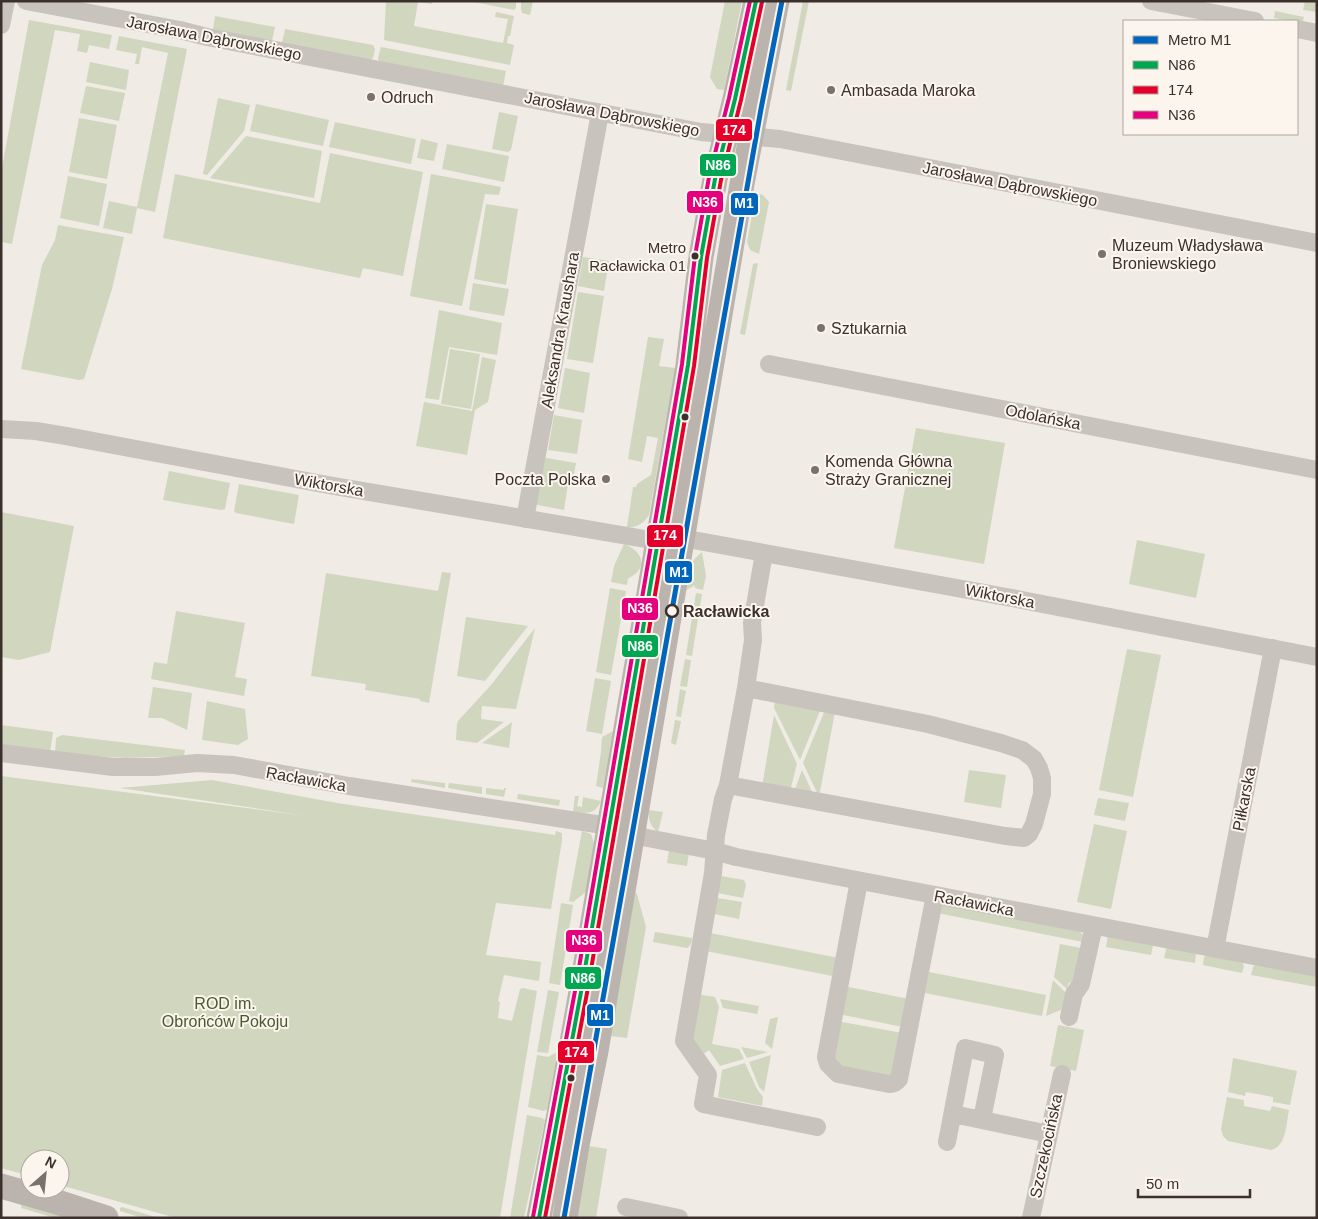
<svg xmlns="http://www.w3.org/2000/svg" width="1318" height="1219" font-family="Arial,sans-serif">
	<rect width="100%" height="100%" fill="#f0ebe5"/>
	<!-- green -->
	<path fill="#d1d6bf" d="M386,1H432V4L418,2L414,26L503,43L508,19L495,17L496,12L514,16L510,36H508L507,43L514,45L510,65L384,40Z
		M469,1H516V8L514,10Z
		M521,1H533L530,15L522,13L521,9Z
		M725,1H742L724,90L717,89L710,77Z
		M803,1H809L791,91L786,90Z
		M1305,1H1317V12L1303,10Z
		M1275,11L1304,17L1302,24C1294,20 1283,20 1274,18Z
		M215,16L275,27L272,41L213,30Z
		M29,20L112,35L109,49L89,45L87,53L77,51L80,34L55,30L12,244L1,242V173Z
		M285,29L373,45L375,49L373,58L370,60L282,43Z
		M119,36L187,49L155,212L137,208L132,234L103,228L109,201L137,207L168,53L142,47L139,64H135L137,54L116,50Z
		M381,47L506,71L503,86L380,63L378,59L380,50Z
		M90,62L129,70L126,90L86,82Z
		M86,86L125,93L119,121L80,113Z
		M218,98L250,105L244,131L207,175L203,174Z
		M256,104L329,120L323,146L250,131Z
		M499,112L518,116L511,150L508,152L492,149Z
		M79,118L117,125L107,179L69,172Z
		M335,122L416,139L411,164L329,147Z
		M246,136L322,151L314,198L210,178Z
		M421,139L438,143L434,161L417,158Z
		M447,144L509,156L504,182L442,169Z
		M330,153L423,172L403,276L363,268L360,278L163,238L175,174L320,203Z
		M431,174L501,187L499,195L485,194L462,306L410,296Z
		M68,176L107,184L99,226L60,218Z
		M756,193L763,195L769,202L759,254L750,250L747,242Z
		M486,204L518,209L506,285L474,279Z
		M58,225L124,237L112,289L84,379L79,380L21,369L42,265L55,240Z
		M583,257L609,261L604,291L578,286Z
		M758,263L745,335L740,334L753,264Z
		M473,283L509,289L504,316L469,310Z
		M578,292L604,296L593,363L567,359Z
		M439,310L502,323L497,355L449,347L439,400L425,398Z
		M648,337L664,339L659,366L675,368L649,515C644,523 637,528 627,527L633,487H636L637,484L651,475L658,438L647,436L642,462L628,459Z
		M450,349L480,354L471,409L441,404Z
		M482,357L496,360L488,402L475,410L467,455L416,446L424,402L472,411Z
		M565,368L590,373L584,413L558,408Z
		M554,415L582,420L577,454L548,450Z
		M916,428L1005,443L984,564L894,548Z
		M541,457L576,463L573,480L568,484L564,510L533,504Z
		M169,471L230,483L225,509L221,510L163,500Z
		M239,484L299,495L294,524L236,513L234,511Z
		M1,512L74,526L50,652L19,660L1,657Z
		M1137,540L1205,554L1196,598L1129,584Z
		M624,544C634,547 645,557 640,568C638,573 632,576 628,579L627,585L611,582L614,566Z
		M702,552L706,576L703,590L695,588V585L685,591C688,573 687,564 702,552Z
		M442,572L451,573L429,703L420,701V699L365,690L366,684L311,676L326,573L438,591Z
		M610,588L626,591L611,675L596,672Z
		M696,593L702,594L692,656L686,655Z
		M176,611L245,623L235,677L247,679L244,696L151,679L154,662L167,664Z
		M466,617L528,626L485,681L457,676Z
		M535,628L516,709L482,706L481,719L504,722L477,743L456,740L457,724L458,721L491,685Z
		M1127,649L1161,655L1133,797L1099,790Z
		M685,659L691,660L687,687L680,686Z
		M595,678L611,681L602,734L586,731Z
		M153,687L192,693L187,730L162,718H148Z
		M680,689L686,691L681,717L676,716Z
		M207,701L245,709L248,739L238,745L202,740Z
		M775,701L820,711L800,760L774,708Z
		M825,710L835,712L819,797L803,763Z
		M774,715L797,764L790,791L762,787Z
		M675,720L681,721L676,745L671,743Z
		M512,722L509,748L482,743Z
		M1,725L53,732L50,753L1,747Z
		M613,731L603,788L596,786L601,752L602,737Z
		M62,735L185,750L184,756L126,758L55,754L56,738Z
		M802,770L814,796L794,792Z
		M969,770L1006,775L1001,808L964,802Z
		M1,776L307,816L120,788L212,780L337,803L555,835L556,831L562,833V840L551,909L496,903L486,955L541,962L539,981L504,975L498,1001L500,1002L498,1018L512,1021L520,989L523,988L537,991L500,1218H176L60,1185V1159H30V1176L1,1168Z
		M412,779L445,783V788L411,782Z
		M449,783L482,787V794L448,788Z
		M486,788L504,790V788H506L504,797L486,794Z
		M518,794L560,800L559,806L517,799Z
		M575,796H579L577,806L582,807L583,797L601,801C595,815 587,813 573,812Z
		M1098,798L1129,803L1125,821L1094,815Z
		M649,810L663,812L658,832C650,827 648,819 649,810Z
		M1094,824L1127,831L1111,909L1077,902Z
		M582,831L591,834L594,843L586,892L573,902L569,901Z
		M669,850L689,853L687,866L667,863Z
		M721,876L744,880L746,885L743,898L718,893Z
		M635,892L637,894L646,927L627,1038L610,1036Z
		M717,898L742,902L739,919L714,914Z
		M561,903L573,905L560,985L549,983Z
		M940,904L1079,931L1083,935V942L937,913Z
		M655,932L692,938C692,943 691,945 687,948L653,942Z
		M710,933L839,958L836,973L832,976L706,951Z
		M1108,935L1153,945L1151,955L1106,947Z
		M1060,944L1081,948L1073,983L1069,982L1067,989L1054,977Z
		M1168,947L1196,953L1195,963L1164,958L1166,949Z
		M1206,955L1242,962L1244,966L1242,973L1203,965L1204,957Z
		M1255,965L1317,976V987L1251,975L1253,967Z
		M929,972L1046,995L1042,1016L925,993Z
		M1053,980L1066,993L1061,1010L1046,1016Z
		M844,986L909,999L903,1027L838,1014Z
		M548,990L559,992L548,1053L537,1052Z
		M696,994L715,997L719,1007L712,1044L739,1049L744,1059L720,1066L709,1050L701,1056L692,1036Z
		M720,999L759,1006L757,1014L723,1008Z
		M778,1017L772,1049L765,1043L770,1019Z
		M837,1021L902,1033L893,1077L844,1071L833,1062Z
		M1058,1025L1084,1030L1076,1071L1050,1066Z
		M741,1047L768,1052L747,1058Z
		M559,1051L548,1109L544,1111L528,1107L537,1055L548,1057Z
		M771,1055L764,1092L759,1087L749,1062Z
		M1233,1058L1297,1071L1290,1105L1273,1102V1097L1246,1092L1245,1096L1228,1092Z
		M745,1063L757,1089L763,1097L762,1106L718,1097L722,1070Z
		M1227,1097L1244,1100V1106L1270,1111L1272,1106L1289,1110C1286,1124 1287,1146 1271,1150L1228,1141L1223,1136L1221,1129Z
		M527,1115L542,1118L545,1120L524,1218H510Z
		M589,1146L607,1149L596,1218H574Z
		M22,1204L69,1218H55L21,1208Z
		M122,1207L159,1218H143L120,1211V1208Z"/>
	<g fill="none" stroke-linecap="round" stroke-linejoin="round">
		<!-- street -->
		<path stroke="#c9c3be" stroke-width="18" d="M26,1L180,30L207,37L701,132L780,139L1317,243
			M1151,1L1255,21
			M1,25L6,1
			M1297,29L1317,33
			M769,364L1317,470
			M1,429L36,431L66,436L328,485L657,541
			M525,519L600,113
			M682,538L1017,599L1317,657
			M764,553L752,623L753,640L746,688L728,785L723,799L716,835L713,873L684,1041L708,1075L703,1104L817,1127
			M1,753L113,767H155L197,763L234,765L349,786L609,826
			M728,785L1005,836L1024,838L1029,834L1034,824L1042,794V778L1039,768L1034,759L1022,750L1001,743L928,724L746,688
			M632,835L715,851L736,857L1317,968
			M859,881L826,1057L828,1064L838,1074L889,1084C893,1084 896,1083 899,1079L935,895
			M1215,949L1273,648
			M1069,1017L1074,994L1081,984L1094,926
			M953,1114L1049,1134
			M947,1142L965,1048L995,1055L982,1119
			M626,1207L679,1218
			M1031,1218L1062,1074"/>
		<!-- secondary -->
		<path stroke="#bab3ae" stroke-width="25" d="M1,1186L57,1202L106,1218
			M539,1218L561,1104L581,992L688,365L701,257L715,179L735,99L756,1
			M565,1218L577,1145L596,1051L742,184L777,1"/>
		<!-- bus-1 casing -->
		<g stroke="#fbf5ee" stroke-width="8">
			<path id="bus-1" d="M539,1218L581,992L688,365L701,257L715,179L735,99L756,1"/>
		</g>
		<!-- bus-2 casing -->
		<g stroke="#fbf5ee" stroke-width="8">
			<path id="bus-2" d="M545,1218L587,993L694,366L707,258L721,180L741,100L762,2"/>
		</g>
		<!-- bus-3 casing -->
		<g stroke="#fbf5ee" stroke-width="8">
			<path id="bus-3" d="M533,1217L575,991L682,364L695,256L709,177L729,98L750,1"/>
		</g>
		<!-- bus-1 -->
		<use href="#bus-1" stroke="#00a651" stroke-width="4"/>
		<!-- bus-2 -->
		<use href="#bus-2" stroke="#e4002b" stroke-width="4"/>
		<!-- bus-3 -->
		<use href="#bus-3" stroke="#e5007d" stroke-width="4"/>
		<!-- metro-1 casing -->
		<g stroke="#fbf5ee" stroke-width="9">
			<path id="metro-1" d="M564,1218L761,109L782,1"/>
		</g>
		<!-- metro-1 -->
		<use href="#metro-1" stroke="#0065bd" stroke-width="5"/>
	</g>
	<!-- markers -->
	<g fill="#7a716c" stroke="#fbf5ee" stroke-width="2">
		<circle cx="831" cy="90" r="5"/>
		<circle cx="371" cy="97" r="5"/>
		<circle cx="1102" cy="254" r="5"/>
		<circle cx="821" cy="328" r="5"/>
		<circle cx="815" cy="470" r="5"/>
		<circle cx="606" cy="479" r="5"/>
	</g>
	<g fill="#3b302b" stroke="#fbf5ee" stroke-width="2">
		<circle cx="695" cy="256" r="4.5"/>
		<circle cx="685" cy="417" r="4.5"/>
		<circle cx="571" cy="1078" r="4.5"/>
	</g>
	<circle fill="#fbf5ee" stroke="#3b302b" stroke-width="2.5" cx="672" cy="611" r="6"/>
	<g text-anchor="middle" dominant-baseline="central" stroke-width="4" stroke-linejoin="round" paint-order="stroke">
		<!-- bus labels -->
		<g font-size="15" fill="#3b302b" stroke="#fbf5ee" text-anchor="end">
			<text x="686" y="247">Metro<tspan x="686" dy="18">Racławicka 01</tspan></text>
		</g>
		<!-- street labels -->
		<g font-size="16" fill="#3b302b" stroke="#fbf5ee">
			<text transform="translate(214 38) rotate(11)">Jarosława Dąbrowskiego</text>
			<text transform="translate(612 114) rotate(11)">Jarosława Dąbrowskiego</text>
			<text transform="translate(1010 184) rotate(11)">Jarosława Dąbrowskiego</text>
			<text transform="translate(560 330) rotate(-80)">Aleksandra Kraushara</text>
			<text transform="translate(1043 417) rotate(11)">Odolańska</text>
			<text transform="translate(329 485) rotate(10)">Wiktorska</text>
			<text transform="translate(1000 596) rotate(11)">Wiktorska</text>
			<text transform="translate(306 779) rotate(10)">Racławicka</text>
			<text transform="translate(1244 799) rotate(-79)">Piłkarska</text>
			<text transform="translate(974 903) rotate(11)">Racławicka</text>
			<text transform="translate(1046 1146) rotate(-78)">Szczekocińska</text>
		</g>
		<!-- poi labels -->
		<g font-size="16" fill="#3b302b" stroke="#fbf5ee" text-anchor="start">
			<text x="841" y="90">Ambasada Maroka</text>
			<text x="381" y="97">Odruch</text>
			<text x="1112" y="245">Muzeum Władysława<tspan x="1112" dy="18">Broniewskiego</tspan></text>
			<text x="831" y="328">Sztukarnia</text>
			<text x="825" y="461">Komenda Główna<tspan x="825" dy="18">Straży Granicznej</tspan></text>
			<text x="596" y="479" text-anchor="end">Poczta Polska</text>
		</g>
		<!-- stop labels -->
		<g font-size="16" font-weight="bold" fill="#3b302b" stroke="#fbf5ee" text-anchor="start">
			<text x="683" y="611">Racławicka</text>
		</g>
		<!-- park labels -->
		<g font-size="16" fill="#4a5a2e" stroke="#fbf5ee">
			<text x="225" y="1003">ROD im.<tspan x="225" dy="18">Obrońców Pokoju</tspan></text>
		</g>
	</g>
	<g stroke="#fbf5ee" stroke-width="2">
		<rect x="715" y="118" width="38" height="24" rx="5" fill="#e4002b"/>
		<rect x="699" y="153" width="38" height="24" rx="5" fill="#00a651"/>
		<rect x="686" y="190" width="38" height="24" rx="5" fill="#e5007d"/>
		<rect x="730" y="192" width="29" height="24" rx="5" fill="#0065bd"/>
		<rect x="646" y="524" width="38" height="24" rx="5" fill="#e4002b"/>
		<rect x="664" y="560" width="29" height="24" rx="5" fill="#0065bd"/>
		<rect x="621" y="597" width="38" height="24" rx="5" fill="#e5007d"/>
		<rect x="621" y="634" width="38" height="24" rx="5" fill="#00a651"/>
		<rect x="565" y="929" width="38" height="24" rx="5" fill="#e5007d"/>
		<rect x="564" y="966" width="38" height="24" rx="5" fill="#00a651"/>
		<rect x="586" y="1003" width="28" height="24" rx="5" fill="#0065bd"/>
		<rect x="557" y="1040" width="38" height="24" rx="5" fill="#e4002b"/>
	</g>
	<g font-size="14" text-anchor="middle" font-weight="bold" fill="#fff">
		<text x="734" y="135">174</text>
		<text x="718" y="170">N86</text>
		<text x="705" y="207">N36</text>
		<text x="744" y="208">M1</text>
		<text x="665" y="540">174</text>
		<text x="679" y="577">M1</text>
		<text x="640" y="613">N36</text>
		<text x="640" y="651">N86</text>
		<text x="584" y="945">N36</text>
		<text x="583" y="983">N86</text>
		<text x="600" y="1020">M1</text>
		<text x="576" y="1057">174</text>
	</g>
	<!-- border -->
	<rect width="1318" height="1219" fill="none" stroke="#3b302b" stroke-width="5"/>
	<!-- legend -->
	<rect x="1123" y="20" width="175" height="115" fill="#fbf5ee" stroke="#aea6a0"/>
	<rect x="1133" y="36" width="25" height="8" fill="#0065bd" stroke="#aea6a0"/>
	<text x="1168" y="45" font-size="15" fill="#3b302b">Metro M1</text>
	<rect x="1133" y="61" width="25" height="8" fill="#00a651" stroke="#aea6a0"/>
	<text x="1168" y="70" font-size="15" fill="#3b302b">N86</text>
	<rect x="1133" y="86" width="25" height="8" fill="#e4002b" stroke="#aea6a0"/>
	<text x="1168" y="95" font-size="15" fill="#3b302b">174</text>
	<rect x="1133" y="111" width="25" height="8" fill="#e5007d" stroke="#aea6a0"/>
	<text x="1168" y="120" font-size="15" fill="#3b302b">N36</text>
	<!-- north arrow -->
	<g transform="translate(45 1174) rotate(27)"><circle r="24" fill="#fbf5ee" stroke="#aea6a0"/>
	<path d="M0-4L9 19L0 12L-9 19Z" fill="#7a716c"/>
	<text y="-8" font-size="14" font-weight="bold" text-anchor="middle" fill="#3b302b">N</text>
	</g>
	<!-- scale -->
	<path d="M1138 1189v8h112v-8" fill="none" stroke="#3b302b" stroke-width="2.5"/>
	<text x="1146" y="1189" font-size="15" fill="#3b302b" stroke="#fbf5ee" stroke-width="4" paint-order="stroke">50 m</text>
</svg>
